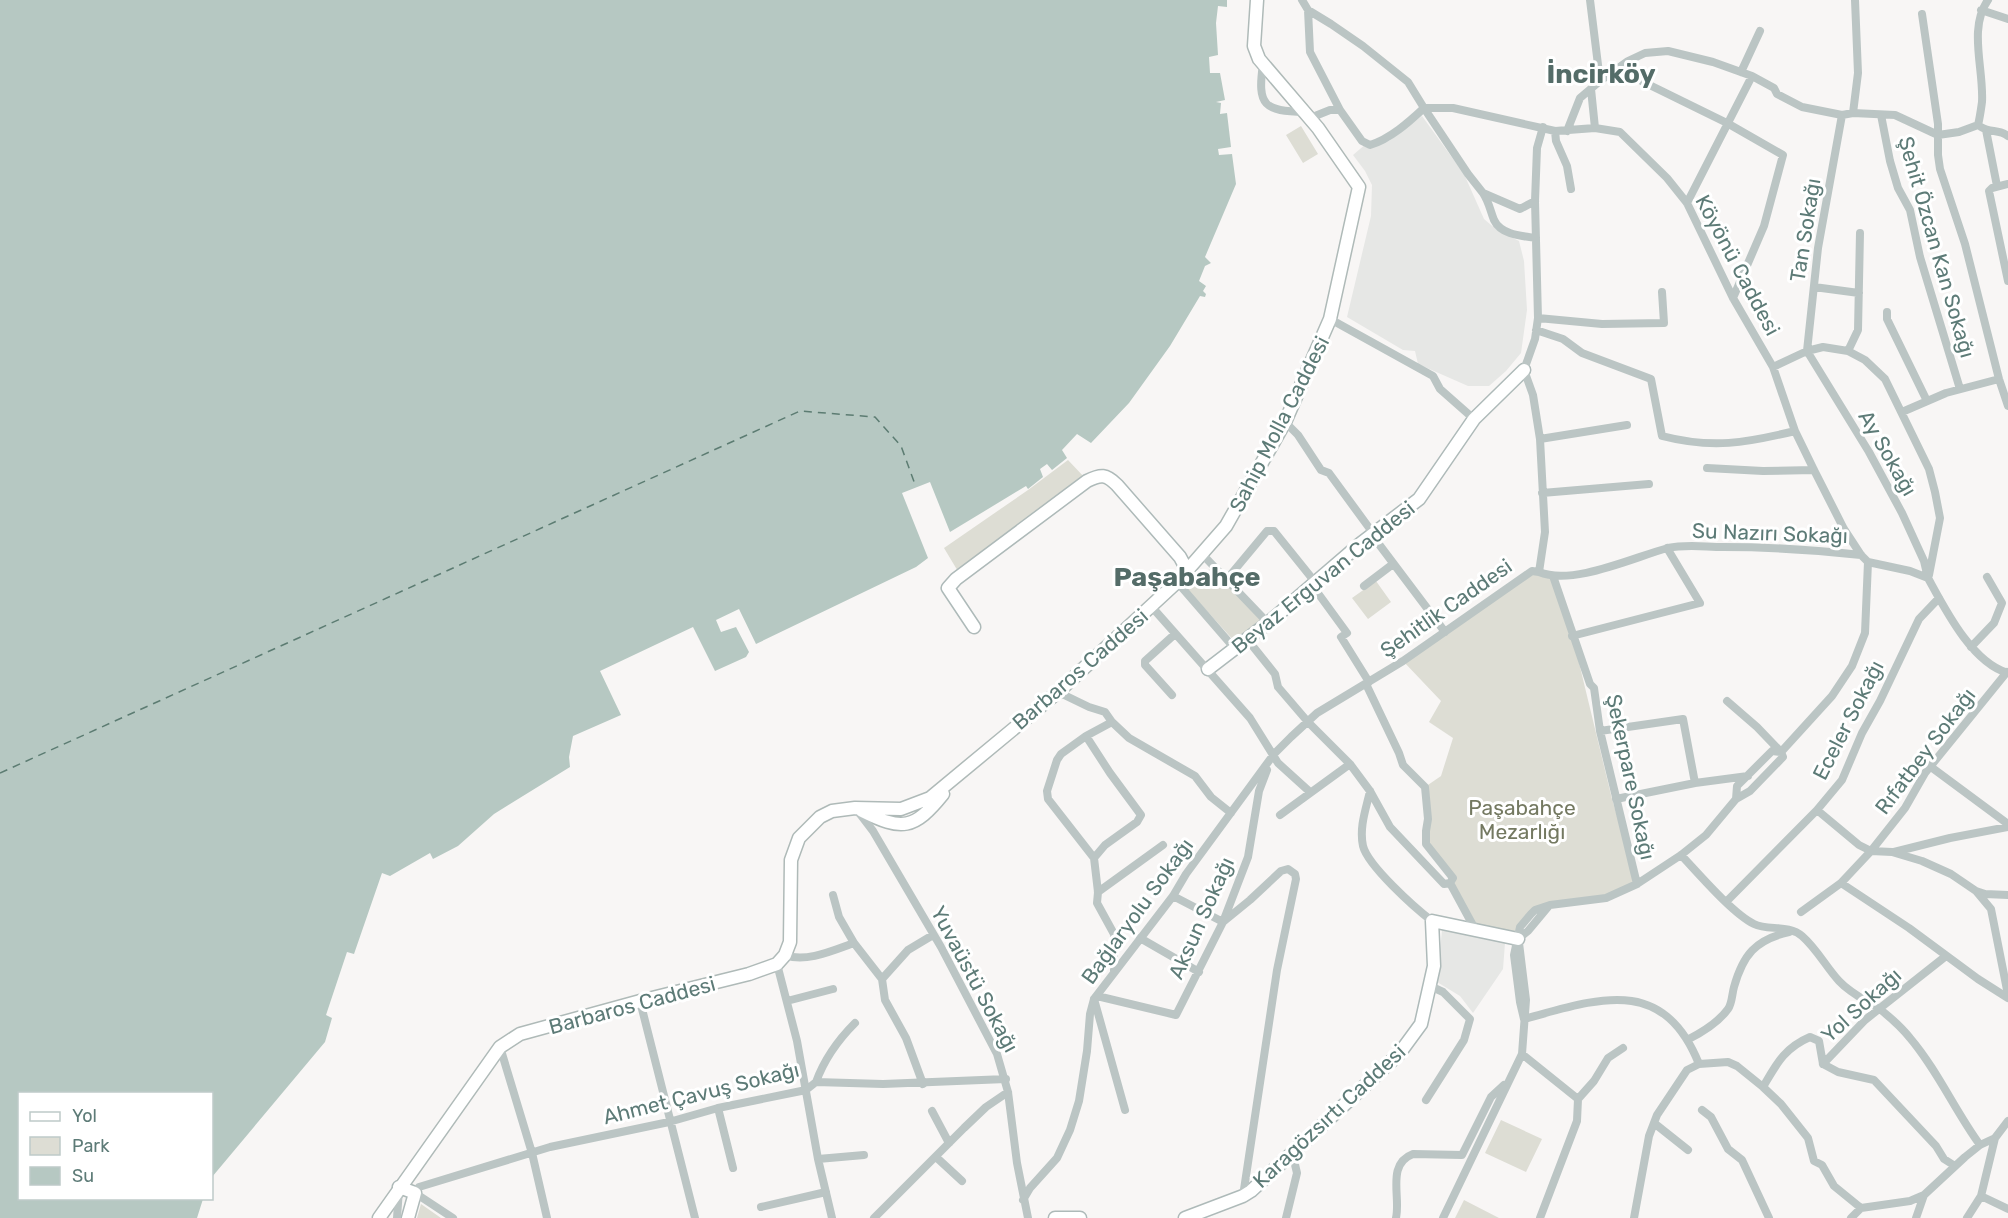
<svg xmlns="http://www.w3.org/2000/svg" width="2008" height="1218" font-family="Rubik,sans-serif">
	<rect width="100%" height="100%" fill="#f8f6f5"/>
	<!-- built -->
	<path fill="#e6e7e5" d="M1422,116L1464,174L1484,219L1497,230L1519,241L1524,261L1527,310L1521,353L1506,371L1489,386H1468L1418,364L1415,351L1403,350L1347,317L1371,216L1372,185L1365,171L1353,155L1367,143L1389,141Z
		M1442,930L1505,943L1503,969L1473,1013L1460,996L1437,982Z"/>
	<!-- green -->
	<path fill="#ddddd4" d="M1301,126L1318,154L1303,163L1286,135Z
		M1068,460L1085,478L959,573L944,548L1028,490Z
		M1212,567L1262,622L1236,643L1187,589Z
		M1532,571L1553,576L1573,638L1612,799L1637,884L1606,898L1535,910L1520,927L1518,939L1476,931L1430,843L1425,787L1441,776L1453,738L1429,722L1441,701L1403,661Z
		M1376,581L1391,602L1368,619L1352,598Z
		M1501,1120L1542,1139L1526,1172L1485,1153Z
		M1464,1200L1499,1218H1455Z
		M421,1204L441,1218H417Z"/>
	<!-- water -->
	<path fill="#b6c8c2" d="M0,0H1227V7L1218,6L1216,23L1218,55L1209,57L1210,73H1220L1225,100L1216,102L1221,103L1220,114L1227,113L1231,147L1218,149L1219,155L1232,154L1236,184L1205,257L1211,263L1205,266L1199,281L1206,286L1203,291L1206,294L1205,297L1200,296L1170,346L1129,403L1091,443L1077,434L1062,450L1067,458L1052,470L1047,464L1040,469L1043,477L1028,489L1026,486L950,532L930,482L902,493L928,558L916,567L756,644L739,609L716,620L721,632L736,627L749,652L746,657L715,671L693,627L600,671L621,715L573,736L569,757L570,767L494,814L458,846L433,859L430,853L390,876L382,873L354,954L347,952L326,1015L332,1018L325,1042L212,1177V1094H20V1198L203,1199L197,1218H0Z"/>
	<g fill="none" stroke-linecap="round" stroke-linejoin="round">
		<!-- ferry -->
		<path stroke="#5c7c72" stroke-width="1.5" stroke-dasharray="8 6" stroke-linecap="butt" d="M0,773L800,411L875,417L901,446L916,487"/>
		<!-- secondary casing -->
		<g stroke="#aebab9" stroke-width="15">
			<path id="secondary" d="M974,627L948,588L956,579L1087,481C1101,474 1106,474 1117,485L1180,557L1187,570
				M1208,669L1268,623L1360,544L1419,499L1474,419L1524,370
				M399,1187L415,1193L408,1218
				M1055,1218H1080
				M1185,1218L1243,1196L1251,1191L1399,1054L1421,1024L1434,966L1432,921L1518,939"/>
		</g>
		<!-- primary casing -->
		<g stroke="#afbab8" stroke-width="15">
			<path id="primary" d="M862,811C902,831 914,830 943,794
				M379,1218L500,1047L520,1034L644,1000L749,974L777,964L785,955L790,942L791,860L799,838L820,817L832,811L855,808L901,809L930,798L1058,692L1177,582L1226,526L1285,422L1330,319L1359,187L1318,128L1259,59L1254,46L1257,0"/>
		</g>
		<!-- street -->
		<path stroke="#bbc5c4" stroke-width="8" d="M1302,0L1308,10L1331,24L1363,46L1408,82L1424,108H1453L1555,131L1595,128L1620,132L1667,178L1687,203L1733,298L1773,367L1795,431L1814,470L1844,529L1861,555L1868,562
			M1590,0L1600,81
			M1308,10L1310,52L1340,110
			M1981,10L2008,19
			M1922,14L1938,124V155L1940,169L1965,244L1999,379L2008,406
			M1263,64C1257,106 1264,111 1305,112
			M1617,69L1727,123L1783,155L1764,226L1733,298
			M1741,72L1760,31
			M1591,89L1595,128
			M1853,113L1858,73L1855,0
			M1842,115L1818,248L1807,351L1869,452L1902,513L1924,561L1928,578
			M1881,115L1890,161L1898,188L1910,210L1920,257L1960,389
			M1310,118L1330,110H1340L1362,141L1370,145C1390,139 1409,122 1424,108L1468,174L1483,193L1520,209L1535,201
			M1978,125C1980,117 1981,109 1982,102C1984,69 1968,28 1988,0
			M1981,127C1990,133 1999,129 2008,136
			M1986,130L1997,186
			M1555,131L1556,141L1567,166L1571,189
			M1567,131L1580,98L1600,81L1628,61L1645,53L1668,51L1713,62L1752,76L1774,88L1777,94L1802,107L1842,115L1853,113L1895,115L1938,135L1959,132L1978,125
			M2008,184L1992,188L1989,191L2008,281
			M1483,193C1489,202 1490,210 1494,220C1501,235 1522,236 1536,238
			M1687,203L1752,76
			M1814,287L1859,293
			M1887,312V319L1927,401
			M1538,318L1602,324L1664,323L1662,292
			M1330,319L1433,376L1440,389L1474,419
			M1536,330L1563,339L1582,353L1651,379L1662,436C1712,449 1746,443 1795,431
			M1848,351L1858,330L1860,233
			M1773,367L1807,351L1823,347L1848,351L1865,360L1885,379L1929,469L1935,492L1940,518L1929,575
			M1902,412L1946,393L1999,379
			M1285,422L1298,435L1321,470L1329,473L1370,529L1372,535L1445,632
			M1540,439L1627,425
			M1707,468L1763,471L1814,470
			M1542,493L1649,484
			M1202,554L1268,623
			M1868,562L1910,571L1928,578C1945,609 1972,663 2008,673
			M1539,572C1573,586 1634,557 1668,548C1686,544 1705,547 1723,547C1769,547 1815,550 1861,555
			M1553,576L1590,684L1594,688L1600,731L1637,884
			M1227,579L1267,531H1274L1315,582
			M1177,582L1235,649
			M1312,585L1347,633L1341,637L1369,682
			M1364,586L1393,564
			M1151,606L1250,718L1278,763L1310,792
			M1572,636L1700,603L1667,548
			M1247,639L1275,674L1278,687L1308,722L1350,764L1370,791L1390,827L1444,884L1450,883
			M1971,647L1994,623L2002,603L1987,577
			M2007,672L1925,773L1905,808L1871,851L1841,883L1909,928L1978,979L2008,998
			M1366,684L1399,753L1403,765L1425,787L1428,819L1426,831V844L1453,878L1450,883L1476,931
			M1058,692L1089,707L1105,712L1112,722L1129,738L1195,776L1211,797L1231,813
			M1172,695L1145,665V661L1175,634
			M1727,701L1757,727L1781,752
			M1112,722L1086,736L1061,754L1057,760L1047,791L1048,799L1094,858L1098,892L1097,903L1114,934V971
			M1600,731L1683,719L1695,783
			M1086,736L1110,773L1141,815L1137,822L1105,845L1094,858
			M1931,767L2008,824
			M1370,791C1366,809 1359,827 1363,846C1368,866 1415,908 1432,921
			M1616,799L1695,783L1748,776
			M1736,799L1737,786L1772,751L1781,752
			M857,810L873,831L941,947L997,1054L1008,1092L1017,1163L1028,1218
			M1817,810L1859,845L1871,851L1892,852L1922,861L1951,874L1976,891L1985,894L2008,895
			M1280,815L1350,764
			M1894,852L1950,838L2008,827
			M1681,855C1699,874 1732,913 1754,924C1768,931 1788,924 1802,936C1817,949 1826,967 1839,981C1851,994 1867,1001 1881,1010C1891,1018 1902,1028 1910,1038C1938,1071 1955,1111 1980,1145
			M1976,891L1991,909L2008,995
			M1098,892L1163,845
			M833,895L839,917L854,943
			M1173,896L1223,922
			M1727,901L1817,810L1842,780L1862,733L1880,701L1919,619L1939,598
			M1801,912L1841,883
			M1223,922L1250,900L1281,871L1288,869L1295,874L1296,879L1277,970L1243,1196
			M1140,938L1199,972
			M1518,939L1528,931L1548,907
			M785,955C806,963 834,950 854,943L882,979L885,1000L906,1038L923,1084
			M1946,956L1865,1020L1823,1064L1838,1072L1874,1080L1936,1146L1944,1159L1955,1166
			M777,964L797,1041L818,1159L832,1218
			M882,979L908,950L933,935
			M1097,996L1176,1015L1223,922L1248,857L1259,791L1267,770
			M1094,999L1125,1110
			M640,1001L695,1218
			M787,1001L833,989
			M1524,1019L1520,1002L1514,955L1520,927L1531,914L1535,910L1550,905L1606,898L1637,884L1681,855L1706,835L1736,799L1750,791L1783,757L1781,752L1832,696L1852,666L1865,633L1868,562
			M1524,1019C1598,999 1663,974 1699,1064
			M1687,1040C1701,1033 1718,1023 1728,1009C1732,1004 1732,994 1734,987C1743,955 1755,940 1789,932
			M500,1047L532,1153L547,1218
			M1522,1054L1578,1099L1577,1121L1540,1218
			M816,1082C824,1060 838,1040 855,1023
			M1763,1087C1776,1065 1784,1048 1810,1037L1819,1041L1823,1064
			M1578,1099L1594,1081L1608,1058L1623,1048
			M1426,1100L1464,1040L1470,1019L1443,992L1430,986
			M718,1108L733,1168
			M1702,1110L1711,1117L1728,1149L1742,1160L1769,1218
			M932,1111L949,1143
			M1654,1123L1688,1150
			M936,1157L962,1181
			M818,1159L864,1155
			M1981,1196L2008,1209
			M1023,1200L1030,1188L1057,1158L1070,1130L1079,1101L1087,1051L1090,1014L1094,999L1173,896L1186,874L1274,754L1291,737L1317,713L1403,661L1532,571L1539,572L1545,532L1540,439L1533,395L1524,370L1535,339L1538,318L1535,201L1537,148L1543,127
			M761,1207L826,1192
			M397,1218L399,1189
			M453,1218L415,1193L419,1187L550,1147L669,1122L718,1108L806,1090L816,1082L883,1084L1006,1079
			M874,1218L964,1128L986,1107L1008,1092
			M1286,1218L1297,1173L1292,1152
			M1396,1218C1401,1197 1386,1164 1413,1154L1462,1155L1491,1097L1504,1085
			M1443,1218L1522,1054L1526,1000L1519,943
			M1634,1218L1649,1136L1657,1115L1687,1070L1699,1064L1728,1062L1737,1066L1763,1087L1781,1104L1808,1138L1814,1161L1822,1165L1834,1186L1861,1208
			M1851,1218L1861,1208L1910,1201L1924,1195L1965,1157L1980,1145L1995,1138L2008,1121
			M1916,1218L1924,1195
			M1967,1218L1981,1196L1995,1138"/>
		<!-- secondary -->
		<use href="#secondary" stroke="#fff" stroke-width="12"/>
		<!-- primary -->
		<use href="#primary" stroke="#fff" stroke-width="12"/>
	</g>
	<g text-anchor="middle" dominant-baseline="central" stroke-width="6" stroke-linejoin="round" paint-order="stroke">
		<!-- street labels -->
		<g font-size="21" fill="#5d7b77" stroke="#fff">
			<text transform="translate(1805 230) rotate(-81)">Tan Sokağı</text>
			<text transform="translate(1937 247) rotate(74)">Şehit Özcan Kan Sokağı</text>
			<text transform="translate(1738 265) rotate(62)">Köyönü Caddesi</text>
			<text transform="translate(1279 424) rotate(-63)">Sahip Molla Caddesi</text>
			<text transform="translate(1888 453) rotate(60)">Ay Sokağı</text>
			<text transform="translate(1770 533) rotate(2)">Su Nazırı Sokağı</text>
			<text transform="translate(1323 577) rotate(-39)">Beyaz Erguvan Caddesi</text>
			<text transform="translate(1446 608) rotate(-35)">Şehitlik Caddesi</text>
			<text transform="translate(1080 669) rotate(-41)">Barbaros Caddesi</text>
			<text transform="translate(1848 720) rotate(-63)">Eceler Sokağı</text>
			<text transform="translate(1925 751) rotate(-53)">Rıfatbey Sokağı</text>
			<text transform="translate(1631 777) rotate(78)">Şekerpare Sokağı</text>
			<text transform="translate(1137 911) rotate(-54)">Bağlaryolu Sokağı</text>
			<text transform="translate(1201 918) rotate(-66)">Aksun Sokağı</text>
			<text transform="translate(975 979) rotate(62)">Yuvaüstü Sokağı</text>
			<text transform="translate(632 1005) rotate(-15)">Barbaros Caddesi</text>
			<text transform="translate(1861 1005) rotate(-42)">Yol Sokağı</text>
			<text transform="translate(701 1093) rotate(-14)">Ahmet Çavuş Sokağı</text>
			<text transform="translate(1329 1116) rotate(-43)">Karagözsırtı Caddesi</text>
		</g>
		<!-- park labels -->
		<g font-size="21" fill="#747961" stroke="#fff">
			<text x="1522" y="807">Paşabahçe<tspan x="1522" dy="24">Mezarlığı</tspan></text>
		</g>
		<!-- district labels -->
		<g font-size="27" font-weight="bold" fill="#546c68" stroke="#fff">
			<text x="1601" y="74">İncirköy</text>
			<text x="1187" y="577">Paşabahçe</text>
		</g>
	</g>
	<!-- legend -->
	<rect x="18" y="1092" width="195" height="108" fill="#ffffff" stroke="#becac9" stroke-width="1.5"/>
	<rect x="30" y="1112" width="30" height="9" fill="#ffffff" stroke="#becac9" stroke-width="1.5"/>
	<text x="72" y="1122" font-size="18" fill="#5d7b77">Yol</text>
	<rect x="30" y="1137" width="30" height="18" fill="#ddddd4" stroke="#becac9" stroke-width="1.5"/>
	<text x="72" y="1152" font-size="18" fill="#5d7b77">Park</text>
	<rect x="30" y="1167" width="30" height="18" fill="#b6c8c2" stroke="#becac9" stroke-width="1.5"/>
	<text x="72" y="1182" font-size="18" fill="#5d7b77">Su</text>
</svg>
